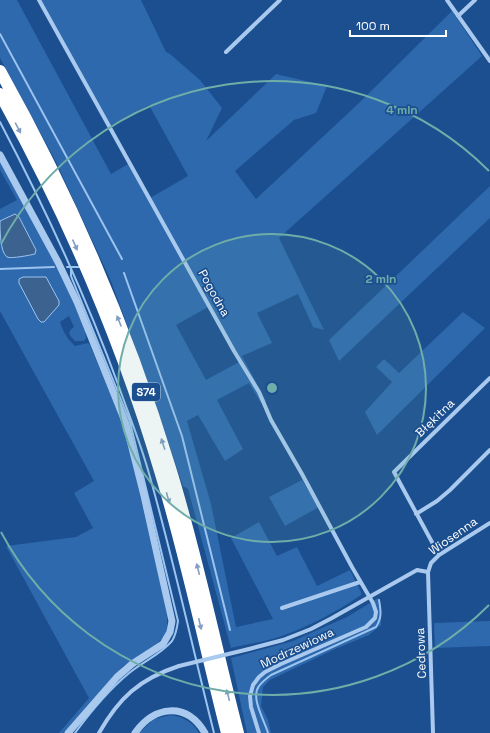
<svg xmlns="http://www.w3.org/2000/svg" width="490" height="733" font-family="'Space Grotesk',sans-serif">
	<rect width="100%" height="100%" fill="#1b4f8f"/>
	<!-- green -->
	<path fill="#2e69ad" d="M0,0H17L111,174L130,163L174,247L208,307L176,325L206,380L241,361L150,198L188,176L149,105L109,126L39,0H141L166,52L170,54L200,80L222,108L206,141L276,74L327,86L316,113L294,120L235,171L256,199L359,103L452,11L482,56L279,238L324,330L313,327L298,294L257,313L272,343L242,356L266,401L261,403L249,383L217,400L243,449L225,461L198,415L187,421L211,504L236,627L273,619L231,538L259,522L277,556L297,547L317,586L350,570L361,592V595C336,612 310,626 282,636C265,642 247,644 231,648L188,489L183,486L146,377L111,281L56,162L0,58Z
		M0,161L62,275L85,330L86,338L84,341H75L71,337L69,333L71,329L74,327L69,316L60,322C63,331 67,339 75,346L88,343L90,345L122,422L127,439L162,590L167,617V631L163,638L154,646L123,666L113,677L63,733H59L89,698L6,546L76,537L93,528L74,493L94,481L0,311V209L17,200L0,170Z
		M490,186V218L339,361L329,340Z
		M463,312L485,328L377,435L365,412L392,382L376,367L384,359L399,373Z
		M302,480L319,507L285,526L269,497Z
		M378,598L380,601L381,625L369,635L335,649L270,680L263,687L261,706L268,720L271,733H247L231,658L293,641L347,617Z
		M490,621V646L435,648L434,623Z
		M171,715C183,717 193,722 199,733H139L154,719Z"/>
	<!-- water -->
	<path fill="#3c6290" stroke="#9cc4f0" d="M15,214L19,217L35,248L36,250L35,254C31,255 11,259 7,257C0,252 0,230 0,221Z
		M23,277H46L59,301V305L44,322H41L38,319L19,283V279Z"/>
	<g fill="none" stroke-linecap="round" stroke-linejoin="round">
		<!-- stream -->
		<path stroke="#9cc4f0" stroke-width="2" d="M0,34L122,259
			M0,122C45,208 86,296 119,387C129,415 140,442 148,470C173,557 192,646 214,733
			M67,267H79
			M71,268V276L130,422L178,621C177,628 176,635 172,641C160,655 142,662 128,674C110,689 89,714 75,733
			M0,269L54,267
			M124,273L182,436L230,630
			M268,733C265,721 250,698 259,686C262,682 267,678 271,675L376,627C382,618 381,611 379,600"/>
		<!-- minor -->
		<path stroke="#a9c9ee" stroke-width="4" d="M39,0L234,351L259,392L271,420L302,474L352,567L373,603L376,612L375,618L366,627L281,664L265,672L259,677L253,685L250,696L251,707L259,733
			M447,0L490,61
			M458,16L475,0
			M226,52L280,0
			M416,514L437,501L450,490L490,450
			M439,555L394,472L490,378
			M282,608L360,582
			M249,649L283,640L311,629L332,618L417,570L428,572
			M99,733C119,698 139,679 179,666
			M433,733L428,572L431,563L439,555L490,523"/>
		<!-- tertiary -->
		<path stroke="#a9c9ee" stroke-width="7" d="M0,155L58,262L77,302L126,424L144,496L172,621L170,632L163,644L132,664L117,677L68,733
			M135,733C154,706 186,701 205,733"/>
		<!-- motorway -->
		<path stroke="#fff" stroke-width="12" d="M0,71C71,198 128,330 170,468C197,555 215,645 238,733
			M0,94C67,214 122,342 161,474C187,560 205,647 227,733"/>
		<!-- minor-bridge -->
		<path stroke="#a9c9ee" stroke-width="4" d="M179,666L249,649"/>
	</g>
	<!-- one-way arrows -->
	<defs><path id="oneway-solid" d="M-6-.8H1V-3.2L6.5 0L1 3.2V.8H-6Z"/></defs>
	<g fill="#829ec1">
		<use href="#oneway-solid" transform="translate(18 128) rotate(62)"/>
		<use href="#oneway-solid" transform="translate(75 245) rotate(66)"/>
		<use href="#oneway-solid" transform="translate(119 321) rotate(-112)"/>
		<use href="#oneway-solid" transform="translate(163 444) rotate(-108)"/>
		<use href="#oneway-solid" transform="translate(168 498) rotate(74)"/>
		<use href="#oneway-solid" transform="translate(198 569) rotate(-104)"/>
		<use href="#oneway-solid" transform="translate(200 624) rotate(77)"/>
		<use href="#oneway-solid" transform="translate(228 695) rotate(-104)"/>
	</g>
	<!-- distance rings -->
	<circle cx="272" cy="388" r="154" fill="#6fada8" fill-opacity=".12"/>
	<g fill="none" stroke="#6fada8" stroke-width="2">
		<circle cx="272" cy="388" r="154"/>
		<path d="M489 605A307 307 0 0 1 1 532M1 244A307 307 0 0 1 489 171"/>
	</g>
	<g text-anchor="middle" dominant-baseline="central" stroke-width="3.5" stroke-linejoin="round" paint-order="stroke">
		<!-- shield labels -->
		<rect fill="#1b4f8f" stroke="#bbcadd" stroke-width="1" x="132" y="383" width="28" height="18" rx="3"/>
		<g font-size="11" font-weight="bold" fill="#fff">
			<text x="146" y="392">S74</text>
		</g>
		<!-- street labels -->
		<g font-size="12" fill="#fff" stroke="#1b4f8f">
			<text transform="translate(214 293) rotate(61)">Pogodna</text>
			<text transform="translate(435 418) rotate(-44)">Błękitna</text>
			<text transform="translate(453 536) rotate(-35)">Wiosenna</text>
			<text transform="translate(297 648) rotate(-25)">Modrzewiowa</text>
			<text transform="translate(421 653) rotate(-92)">Cedrowa</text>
		</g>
	</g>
	<circle cx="272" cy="388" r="6" fill="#6fada8" stroke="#1b4f8f" stroke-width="2"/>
	<g font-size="12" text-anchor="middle" font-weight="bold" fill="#6fada8" stroke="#1b4f8f" stroke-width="3.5" stroke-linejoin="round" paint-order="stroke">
		<text x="402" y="114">4 min</text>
		<text x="381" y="283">2 min</text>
	</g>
	<!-- scale -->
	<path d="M350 30v6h96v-6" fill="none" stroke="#ffffff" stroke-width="2"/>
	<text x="356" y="30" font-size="12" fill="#ffffff" stroke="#1b4f8f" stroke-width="3" paint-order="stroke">100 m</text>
</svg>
